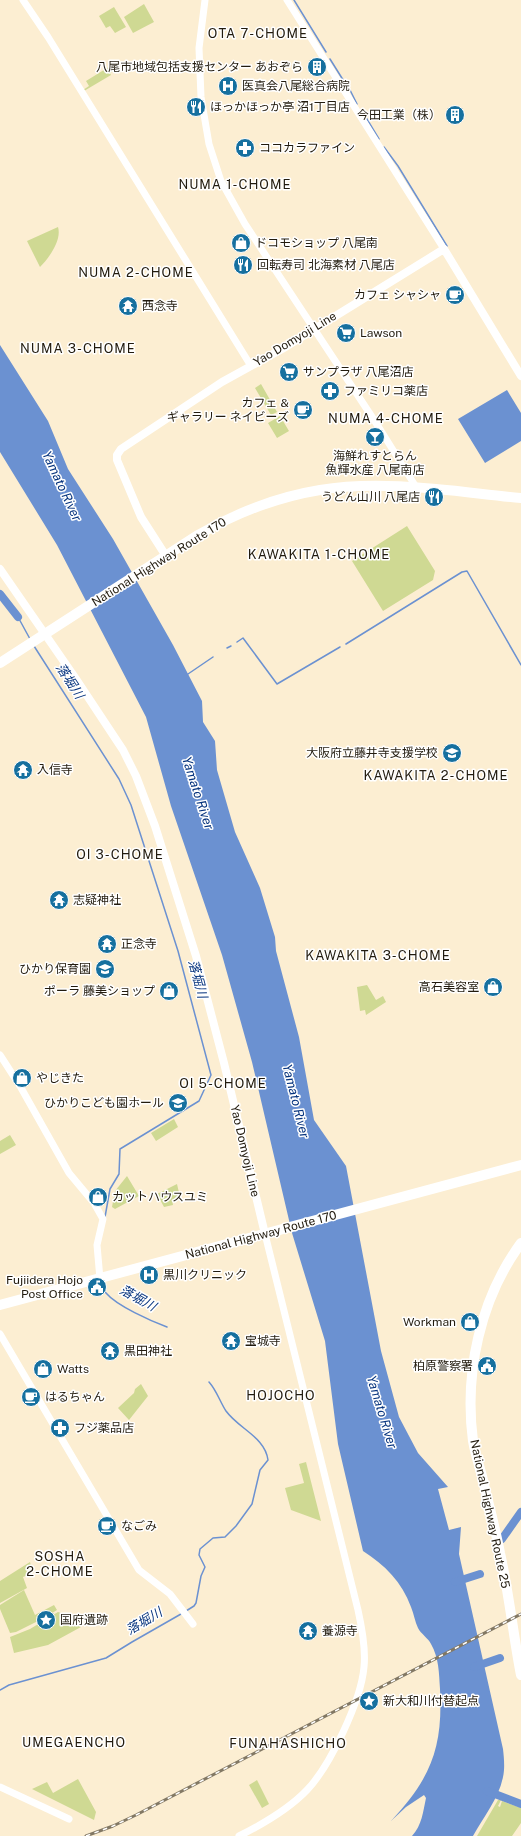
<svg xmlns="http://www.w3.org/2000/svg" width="521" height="1836" font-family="'Public Sans','Noto Sans JP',sans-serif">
	<rect width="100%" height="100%" fill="#fceed2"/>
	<!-- green -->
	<path fill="#cfd993" d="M144,4L154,22L133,33L124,17Z
		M114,7L126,27L115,33L110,26L106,28L99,16Z
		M112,65L115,70L110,73L111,75L84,91L83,90L89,86L86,81Z
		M58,227C62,240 49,258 40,267L27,241Z
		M261,384L277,412L271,415L255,388Z
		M280,416L289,431L277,438L268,423Z
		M407,526L435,571L433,580L383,611L352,561Z
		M367,985L376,1000L383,996L386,1002L366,1015L365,1010L360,1011L357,987Z
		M174,1119L178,1127L156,1141L151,1133Z
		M10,1135L16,1145L0,1154V1141Z
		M127,1176L139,1196L115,1209L112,1207L115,1191Z
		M177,1184L180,1197L172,1200L173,1205L164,1207L157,1194Z
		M141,1384L148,1396L129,1420L118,1408L134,1393L135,1389Z
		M306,1462L321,1521L291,1510L285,1488L304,1483L299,1464Z
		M30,1562L31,1566L26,1569L28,1575L23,1577L27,1588L0,1603V1581Z
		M24,1590L35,1615L54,1605L57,1610L39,1621L36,1616L38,1621L16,1632L10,1633L0,1609V1605Z
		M58,1612L64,1614L81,1627L48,1645L14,1653L10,1637L30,1629Z
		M78,1779L96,1812L94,1820L32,1789L47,1782L53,1793Z
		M257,1780L269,1804L262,1808L249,1785Z
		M498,1800H501L498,1806L500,1807L502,1801L521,1808V1823L512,1836H477Z"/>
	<!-- water -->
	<path fill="#6b91d1" d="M0,345L48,421L68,469L113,539L173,645L202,701L203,722L215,741L217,770L235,832L260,888L275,937L276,951L299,1037L314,1120L346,1166L381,1351L399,1417L418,1453L448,1487L438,1489L449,1530L461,1527L459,1554L503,1749C504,1758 505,1768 503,1777C499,1798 483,1818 473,1836H412C422,1825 423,1812 426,1798L424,1795L406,1807L391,1821C431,1778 443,1748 440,1689C439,1673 439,1658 431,1644C428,1638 421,1634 418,1628C415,1622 414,1614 411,1607C402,1582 385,1565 363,1551L338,1444L325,1341L292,1233L252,1062L222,955L171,806L146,717L57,545L0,452Z
		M507,390L521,413V441L485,463L458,419Z"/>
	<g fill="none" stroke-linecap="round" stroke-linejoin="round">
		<!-- stream -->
		<path stroke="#6b91d1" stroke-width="1.5" d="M294,0L326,52
			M330,59L345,83
			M350,90L357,104
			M362,111L379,139
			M384,147L398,166L447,246
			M18,617L30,639
			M237,642L243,638L277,684L340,647
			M346,644L462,572L467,571L521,665
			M34,646L119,779L131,805L178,951L211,1075L199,1101L120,1149L119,1174L110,1189L105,1217
			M227,648L231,646
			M188,674L213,657
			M102,1282C103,1286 103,1290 106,1293C117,1306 151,1321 167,1327
			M186,1611L194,1606L196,1603L201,1576L205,1567L199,1555L200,1549L213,1538L225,1537L236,1526L252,1504L260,1470L268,1460C265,1437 239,1429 226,1411C220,1402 217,1391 209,1382
			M0,1690L9,1685L106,1658L132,1642L181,1614"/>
		<!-- river -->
		<path stroke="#6b91d1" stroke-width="8" d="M0,594L18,617
			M502,1539L521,1512
			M455,1582L480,1574
			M474,1667L500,1658
			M487,1791L521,1804"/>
		<!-- minor -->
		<path stroke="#fff" stroke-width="7" d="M23,0L48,37L251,366
			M205,0L199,48L201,97L209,144L221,181L245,224L378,426L416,487
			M287,0L444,249
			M0,1055L20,1086L69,1173L94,1203L103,1219L97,1245L100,1279
			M0,1334L139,1570L170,1594L193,1624
			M0,1787L69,1819
			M239,1836C263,1824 288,1810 307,1790C330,1766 361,1701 364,1667C366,1648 362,1628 358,1610L265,1234"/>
		<!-- major -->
		<path stroke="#fff" stroke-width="8" d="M166,556L141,517L117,460V455L121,449L222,382L282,349L444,249L521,376
			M0,569L76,679L123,750L136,776L155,826L196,956L224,1063L265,1234"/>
		<!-- highway -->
		<path stroke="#fff" stroke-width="10" d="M0,663L198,535C236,513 277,497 320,490C384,479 457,492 521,498
			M521,1243C480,1299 464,1373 473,1441C475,1453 479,1465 482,1476C488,1502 495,1527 500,1553C509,1593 513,1634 521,1675
			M0,1305L521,1165"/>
		<!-- rail casing -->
		<g stroke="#827864" stroke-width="3">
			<path id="rail" d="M86,1836L113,1826L136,1815L521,1614"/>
		</g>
		<!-- rail -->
		<use href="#rail" stroke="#fff" stroke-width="1.5" stroke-dasharray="4.5" stroke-linecap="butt"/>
	</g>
	<!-- icons -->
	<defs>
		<g id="building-disc" transform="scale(1)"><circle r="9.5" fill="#16709f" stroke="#fff"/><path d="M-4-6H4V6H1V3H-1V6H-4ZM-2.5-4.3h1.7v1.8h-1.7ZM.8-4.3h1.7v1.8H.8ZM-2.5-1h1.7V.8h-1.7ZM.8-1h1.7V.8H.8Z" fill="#fff"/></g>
		<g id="hospital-disc" transform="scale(1)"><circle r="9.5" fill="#16709f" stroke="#fff"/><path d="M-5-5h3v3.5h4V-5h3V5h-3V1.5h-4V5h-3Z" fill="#fff"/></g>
		<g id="restaurant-disc" transform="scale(1)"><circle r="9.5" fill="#16709f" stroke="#fff"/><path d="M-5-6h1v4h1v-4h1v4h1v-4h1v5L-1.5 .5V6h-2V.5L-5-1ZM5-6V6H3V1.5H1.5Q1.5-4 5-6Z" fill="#fff"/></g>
		<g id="pharmacy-disc" transform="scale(1)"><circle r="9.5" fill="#16709f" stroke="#fff"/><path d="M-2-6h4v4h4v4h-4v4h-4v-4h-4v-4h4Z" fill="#fff"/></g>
		<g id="shop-disc" transform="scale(1)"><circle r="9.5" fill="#16709f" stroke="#fff"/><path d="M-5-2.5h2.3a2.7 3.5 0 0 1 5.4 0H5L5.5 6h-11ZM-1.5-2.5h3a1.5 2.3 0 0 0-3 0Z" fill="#fff"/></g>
		<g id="cafe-disc" transform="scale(1)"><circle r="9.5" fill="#16709f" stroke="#fff"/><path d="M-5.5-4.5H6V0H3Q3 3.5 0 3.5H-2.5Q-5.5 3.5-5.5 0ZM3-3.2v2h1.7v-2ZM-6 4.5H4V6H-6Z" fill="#fff"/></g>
		<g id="temple-disc" transform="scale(1)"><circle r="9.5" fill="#16709f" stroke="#fff"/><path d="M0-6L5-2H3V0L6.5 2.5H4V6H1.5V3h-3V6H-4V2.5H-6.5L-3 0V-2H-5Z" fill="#fff"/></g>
		<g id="supermarket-disc" transform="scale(1)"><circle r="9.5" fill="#16709f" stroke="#fff"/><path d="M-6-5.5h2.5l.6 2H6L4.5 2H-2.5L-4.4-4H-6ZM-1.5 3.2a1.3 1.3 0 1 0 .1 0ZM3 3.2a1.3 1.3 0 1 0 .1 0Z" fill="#fff"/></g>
		<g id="bar-disc" transform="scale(1)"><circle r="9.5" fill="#16709f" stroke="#fff"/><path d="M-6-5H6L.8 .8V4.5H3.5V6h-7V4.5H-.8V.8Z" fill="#fff"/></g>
		<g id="school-disc" transform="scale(1)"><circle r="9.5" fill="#16709f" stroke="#fff"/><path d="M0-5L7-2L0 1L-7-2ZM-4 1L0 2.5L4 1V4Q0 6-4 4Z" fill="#fff"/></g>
		<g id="civic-disc" transform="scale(1)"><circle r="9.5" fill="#16709f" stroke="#fff"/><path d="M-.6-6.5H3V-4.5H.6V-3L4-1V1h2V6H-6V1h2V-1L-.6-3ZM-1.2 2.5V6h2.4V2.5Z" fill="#fff"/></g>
		<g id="sight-disc" transform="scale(1)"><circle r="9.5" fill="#16709f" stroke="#fff"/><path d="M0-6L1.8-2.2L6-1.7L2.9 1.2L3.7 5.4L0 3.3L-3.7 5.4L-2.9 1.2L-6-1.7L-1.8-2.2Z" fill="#fff"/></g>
	</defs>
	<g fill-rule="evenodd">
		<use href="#building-disc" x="317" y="67"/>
		<use href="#hospital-disc" x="228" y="86"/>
		<use href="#restaurant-disc" x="196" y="107"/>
		<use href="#building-disc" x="455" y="115"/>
		<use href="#pharmacy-disc" x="245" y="148"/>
		<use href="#shop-disc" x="241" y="243"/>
		<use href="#restaurant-disc" x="243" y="265"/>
		<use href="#cafe-disc" x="455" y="295"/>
		<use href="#temple-disc" x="128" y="306"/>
		<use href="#supermarket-disc" x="346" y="333"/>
		<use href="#supermarket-disc" x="289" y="372"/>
		<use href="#pharmacy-disc" x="330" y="391"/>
		<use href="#cafe-disc" x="303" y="410"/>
		<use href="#bar-disc" x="375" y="437"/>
		<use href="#restaurant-disc" x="434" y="497"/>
		<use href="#school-disc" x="452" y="753"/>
		<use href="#temple-disc" x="23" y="770"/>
		<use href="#temple-disc" x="59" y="900"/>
		<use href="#temple-disc" x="107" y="944"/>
		<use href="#school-disc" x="105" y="969"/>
		<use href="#shop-disc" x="493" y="987"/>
		<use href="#shop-disc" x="169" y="991"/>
		<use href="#shop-disc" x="22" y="1078"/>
		<use href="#school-disc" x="178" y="1103"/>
		<use href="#shop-disc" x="98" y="1197"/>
		<use href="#hospital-disc" x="149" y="1275"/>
		<use href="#civic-disc" x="97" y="1287"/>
		<use href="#shop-disc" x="470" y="1322"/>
		<use href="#temple-disc" x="231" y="1341"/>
		<use href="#temple-disc" x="110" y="1351"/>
		<use href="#civic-disc" x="487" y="1366"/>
		<use href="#shop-disc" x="43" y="1369"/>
		<use href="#cafe-disc" x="31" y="1397"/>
		<use href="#pharmacy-disc" x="60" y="1428"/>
		<use href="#cafe-disc" x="107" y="1526"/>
		<use href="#sight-disc" x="46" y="1620"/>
		<use href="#temple-disc" x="308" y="1631"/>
		<use href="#sight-disc" x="369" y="1701"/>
	</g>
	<g text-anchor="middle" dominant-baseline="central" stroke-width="3" stroke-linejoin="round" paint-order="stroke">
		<!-- poi labels -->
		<g font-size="12" fill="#221b0e" stroke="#fff" text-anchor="start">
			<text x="303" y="67" text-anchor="end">八尾市地域包括支援センター あおぞら</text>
			<text x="242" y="86">医真会八尾総合病院</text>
			<text x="210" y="107">ほっかほっか亭 沼1丁目店</text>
			<text x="441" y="115" text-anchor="end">今田工業（株）</text>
			<text x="259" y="148">ココカラファイン</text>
			<text x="255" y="243">ドコモショップ 八尾南</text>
			<text x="257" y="265">回転寿司 北海素材 八尾店</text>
			<text x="441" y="295" text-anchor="end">カフェ シャシャ</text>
			<text x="142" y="306">西念寺</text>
			<text x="360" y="333">Lawson</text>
			<text x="303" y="372">サンプラザ 八尾沼店</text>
			<text x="344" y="391">ファミリコ薬店</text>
			<text x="289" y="403" text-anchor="end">カフェ &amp;<tspan x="289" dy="14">ギャラリー ネイビーズ</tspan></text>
			<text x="375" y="456" text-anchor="middle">海鮮れすとらん<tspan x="375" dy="14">魚輝水産 八尾南店</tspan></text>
			<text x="420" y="497" text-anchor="end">うどん山川 八尾店</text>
			<text x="438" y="753" text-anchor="end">大阪府立藤井寺支援学校</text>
			<text x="37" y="770">入信寺</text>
			<text x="73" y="900">志疑神社</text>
			<text x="121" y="944">正念寺</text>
			<text x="91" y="969" text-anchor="end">ひかり保育園</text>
			<text x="479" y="987" text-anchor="end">高石美容室</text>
			<text x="155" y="991" text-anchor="end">ポーラ 藤美ショップ</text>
			<text x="36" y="1078">やじきた</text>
			<text x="164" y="1103" text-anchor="end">ひかりこども園ホール</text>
			<text x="112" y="1197">カットハウスユミ</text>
			<text x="163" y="1275">黒川クリニック</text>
			<text x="83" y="1280" text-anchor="end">Fujiidera Hojo<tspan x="83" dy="14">Post Office</tspan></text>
			<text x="456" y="1322" text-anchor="end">Workman</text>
			<text x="245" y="1341">宝城寺</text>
			<text x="124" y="1351">黒田神社</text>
			<text x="473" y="1366" text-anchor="end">柏原警察署</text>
			<text x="57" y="1369">Watts</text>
			<text x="45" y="1397">はるちゃん</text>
			<text x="74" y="1428">フジ薬品店</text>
			<text x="121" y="1526">なごみ</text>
			<text x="60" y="1620">国府遺跡</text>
			<text x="322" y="1631">養源寺</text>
			<text x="383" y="1701">新大和川付替起点</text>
		</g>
		<!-- street labels -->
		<g font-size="12" fill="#221b0e" stroke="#fff">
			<text transform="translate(295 339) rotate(-31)">Yao Domyoji Line</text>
			<text transform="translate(159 562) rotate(-32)">National Highway Route 170</text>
			<text transform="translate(245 1151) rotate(77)">Yao Domyoji Line</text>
			<text transform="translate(261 1235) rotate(-15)">National Highway Route 170</text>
			<text transform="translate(490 1514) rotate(78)">National Highway Route 25</text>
		</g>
		<!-- neighbourhood labels -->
		<g font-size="13" letter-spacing="1" fill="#221b0e" stroke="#fff">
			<text x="258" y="33">OTA 7-CHOME</text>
			<text x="235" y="184">NUMA 1-CHOME</text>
			<text x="136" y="272">NUMA 2-CHOME</text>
			<text x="78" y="348">NUMA 3-CHOME</text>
			<text x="386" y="418">NUMA 4-CHOME</text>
			<text x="319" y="554">KAWAKITA 1-CHOME</text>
			<text x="436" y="775">KAWAKITA 2-CHOME</text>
			<text x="120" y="854">OI 3-CHOME</text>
			<text x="378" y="955">KAWAKITA 3-CHOME</text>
			<text x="223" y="1083">OI 5-CHOME</text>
			<text x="281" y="1395">HOJOCHO</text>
			<text x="60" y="1556">SOSHA<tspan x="60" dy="15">2-CHOME</tspan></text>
			<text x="74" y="1742">UMEGAENCHO</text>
			<text x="288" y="1743">FUNAHASHICHO</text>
		</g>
		<!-- water labels -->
		<g font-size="13" font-style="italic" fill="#07347e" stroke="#fff">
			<text transform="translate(62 486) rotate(65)">Yamato River</text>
			<text transform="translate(70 681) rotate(57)">落堀川</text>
			<text transform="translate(198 793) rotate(72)">Yamato River</text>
			<text transform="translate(198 979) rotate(75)">落堀川</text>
			<text transform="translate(296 1101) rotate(76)">Yamato River</text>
			<text transform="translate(138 1298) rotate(29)">落堀川</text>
			<text transform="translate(382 1412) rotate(73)">Yamato River</text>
			<text transform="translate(144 1621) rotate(-31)">落堀川</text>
		</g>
	</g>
</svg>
